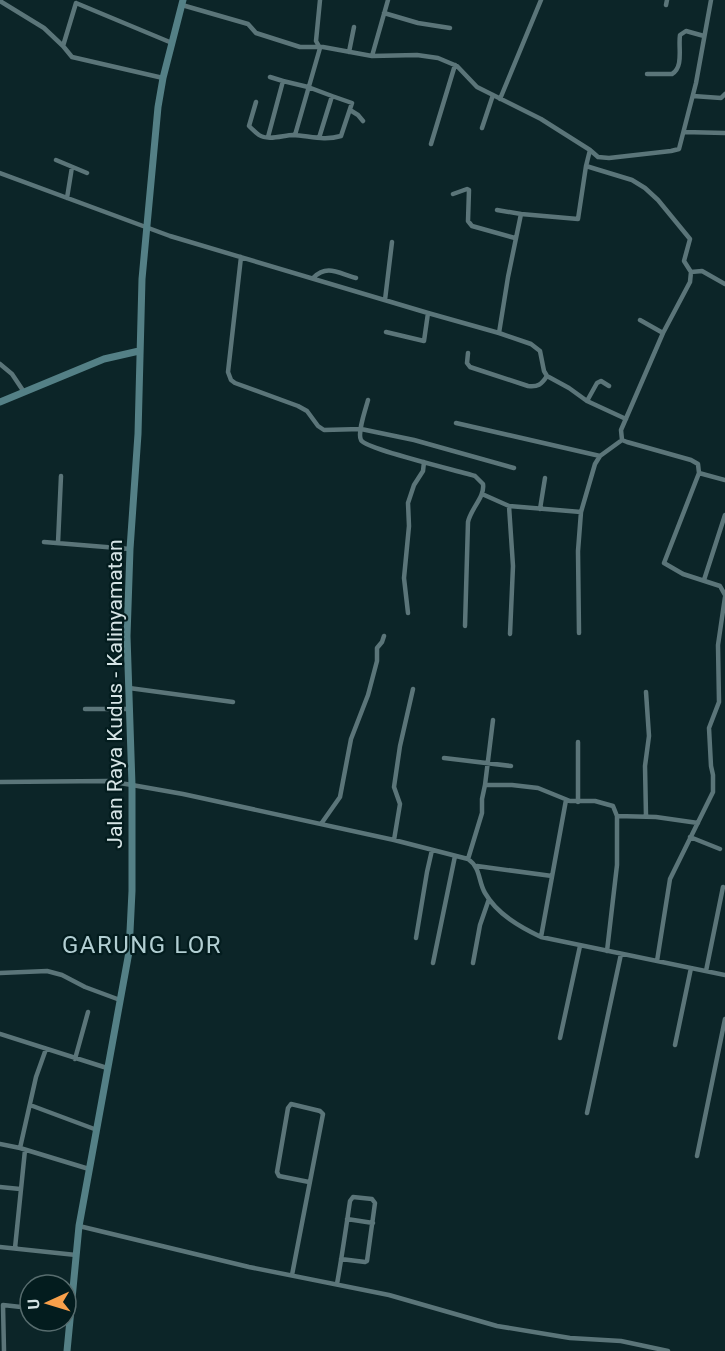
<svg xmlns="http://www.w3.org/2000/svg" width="725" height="1351" font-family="Roboto,sans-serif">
	<rect width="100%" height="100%" fill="#0c2528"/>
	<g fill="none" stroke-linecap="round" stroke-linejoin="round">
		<!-- street -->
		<path stroke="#5b7579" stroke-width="4.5" d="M711,0L696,83L679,149L671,151L609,158L598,157L590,150L586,166L632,180L645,188L658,200L690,239L684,261L691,272L690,282L663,333L621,430L622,440L627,442L691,460L698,464L699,473L664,563L683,574L720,586L725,595
			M0,1L44,28L63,46L72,57L163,78
			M76,3L172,43
			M182,5L248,24L256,33L300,47H323L372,56L417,55L438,58L457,66L477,87L541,119L590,150
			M666,5L667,0
			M384,13L418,23L450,28
			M63,46L76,3
			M349,52L354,27
			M372,56L388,0
			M647,74H672C684,67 678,47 680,35L686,31L704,36
			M270,77L283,81
			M693,96L721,98L725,94
			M500,99L541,0
			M256,102L249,126C252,129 256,133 259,135C268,141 284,135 293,135C310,136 324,141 341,136L352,103L332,96L319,138
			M350,110L358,115L363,121
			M482,128L493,95
			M684,132L725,133
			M295,135L320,48L316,41L320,0
			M268,137L283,81L308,87L332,96
			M431,144L455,65
			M56,160L87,173
			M0,173L170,236L428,313L499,333L531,344L540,351L544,371L547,376L569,388L587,401L626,419
			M453,194L467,189L469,190L468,221L472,226L515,238
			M67,198L72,167
			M497,210L521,214
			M241,257L228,372L231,380L235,383L298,406L307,411L318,426L324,430L361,429L414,440L514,468
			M691,272L702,271L725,284
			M313,278C327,264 338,273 356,278
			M385,300L392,242
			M640,320L663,333
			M386,332L424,341L428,313
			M499,333L508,277L521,214L578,219L586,166
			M468,353L467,363L470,367L528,386C538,387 541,385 547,376
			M0,364L12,374L24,392
			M368,400C366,408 357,433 361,440C365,449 459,471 475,476L483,484C485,497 471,508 468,522L465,626
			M587,401L597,383L601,381L609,386
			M456,423L600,456
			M699,473L725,480
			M482,494L509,506L581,512
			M509,506L513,566L510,634
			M540,509L545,478
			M44,542L130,549
			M58,543L61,476
			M704,580L725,515
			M408,613L404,578L409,526L408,503L414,485L423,471L424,462
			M579,633L578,551L581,512L595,464L600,456L622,440
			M129,688L233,702
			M646,692L649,736L645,766L646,816
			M85,709H130
			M444,758L511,766
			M0,782L107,781L132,785L183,794L394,840L468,859C481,868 478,881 485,893C497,914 520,927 541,937L725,975
			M485,785L493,720
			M578,802V742
			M321,824L340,797L351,739L368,695L377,661V648L382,642L384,636
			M690,837L720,849
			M394,840L400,804L394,787L400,746L413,689
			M468,859L482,813V799L485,785H512L538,788L570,801H595L613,806L617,816
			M477,866L552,876
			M541,937L566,800
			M416,938L427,872L432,850
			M607,951L617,865V816L656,817L698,823
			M657,961L670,879L713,792V775L711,766L709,728L719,702L718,645L725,597
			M433,963L455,856
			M473,963L480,925L489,899
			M706,971L723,887
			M0,973L47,971L62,975L85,987L120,1000
			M0,1034L107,1068
			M560,1038L580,946
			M675,1045L691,968
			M46,1049L36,1077L20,1148L89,1169
			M75,1059L88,1012
			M30,1105L97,1130
			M587,1113L621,954
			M0,1144L20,1148
			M697,1156L725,1019
			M0,1187L20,1189
			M347,1219L373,1223
			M79,1226L249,1267L389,1295L497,1326L570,1338L621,1341L668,1351
			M0,1247L76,1255
			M15,1248L25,1150
			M292,1275L323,1114L320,1111L291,1104L288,1108L277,1172L279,1176L309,1182
			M337,1284C342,1256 346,1228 350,1201L353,1197L372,1199L375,1203L367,1261L365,1262L341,1259
			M3,1305L4,1351
			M3,1305L30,1308"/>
		<!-- secondary -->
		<path stroke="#548086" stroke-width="7" d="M0,402L104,359L139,351
			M67,1351L79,1226L129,952L132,891V785L127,636L130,549L138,434L142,279L158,107L163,78L183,0"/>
	</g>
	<g text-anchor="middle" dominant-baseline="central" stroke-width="4.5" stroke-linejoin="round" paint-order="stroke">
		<!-- street labels -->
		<g font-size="21" fill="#d6e4e6" stroke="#031c1e">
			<text transform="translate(115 694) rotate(-90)">Jalan Raya Kudus - Kalinyamatan</text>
		</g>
		<!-- quarter labels -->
		<g font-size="24" letter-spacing="1.5" fill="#b2ced2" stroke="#031c1e">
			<text x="142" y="945">GARUNG LOR</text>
		</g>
	</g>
	<!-- north arrow -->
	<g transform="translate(48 1303) rotate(266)"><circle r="28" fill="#031c1e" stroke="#576c6e" stroke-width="1.5"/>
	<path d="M0-4.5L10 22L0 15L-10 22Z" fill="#f8a04b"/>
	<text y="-9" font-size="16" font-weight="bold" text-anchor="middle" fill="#d6e4e6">U</text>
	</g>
</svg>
